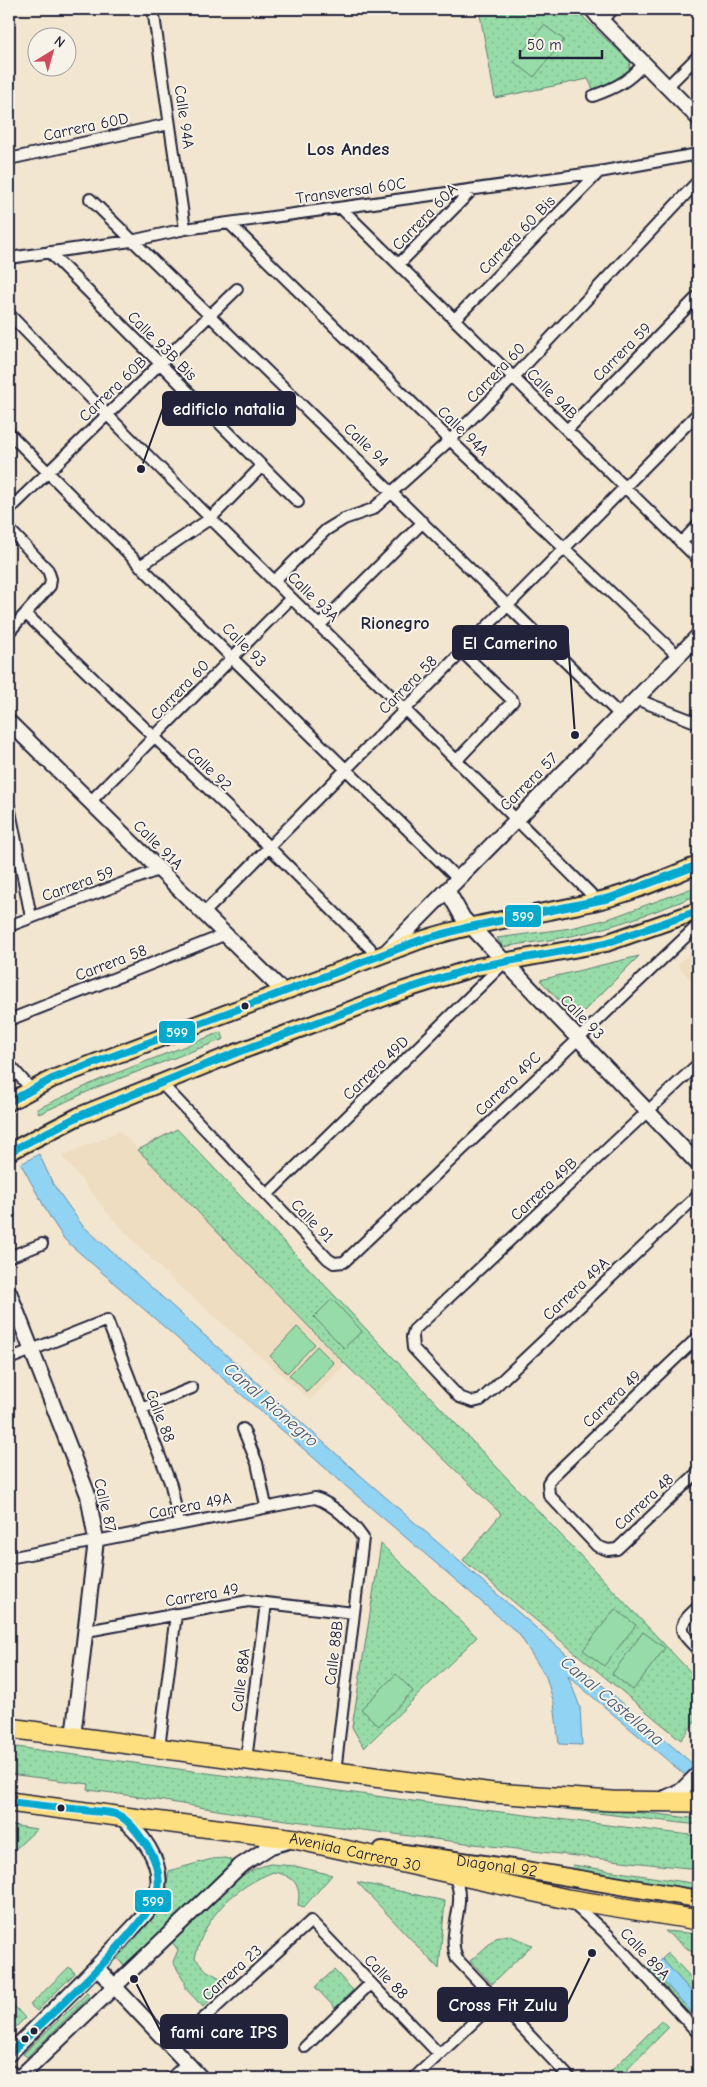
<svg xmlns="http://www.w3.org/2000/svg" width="707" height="2087" font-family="'Comic Neue',sans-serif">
	<defs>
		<pattern id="grass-dots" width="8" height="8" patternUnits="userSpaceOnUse" patternTransform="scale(1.25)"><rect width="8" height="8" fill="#97dca8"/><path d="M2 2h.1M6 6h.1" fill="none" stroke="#82bc92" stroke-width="1.8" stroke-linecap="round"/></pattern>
	</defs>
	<rect width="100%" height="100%" fill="#f2e6d0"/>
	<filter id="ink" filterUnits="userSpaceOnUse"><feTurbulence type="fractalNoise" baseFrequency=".02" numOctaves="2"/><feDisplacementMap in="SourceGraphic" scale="10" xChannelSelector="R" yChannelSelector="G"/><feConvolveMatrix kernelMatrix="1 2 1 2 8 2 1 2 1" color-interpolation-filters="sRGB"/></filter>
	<g filter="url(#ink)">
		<!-- built -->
		<path fill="#eeddc0" d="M698,945V987L677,965Z
			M120,1131L345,1364L310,1400L170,1278L112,1218L62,1156Z"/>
		<!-- grass -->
		<path fill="url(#grass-dots)" stroke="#5c7f72" d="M479,9H578L584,18L630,62L629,73L612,85L594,91L588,79L495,98Z
			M698,886V895C657,911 615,927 571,936C548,941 525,943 503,947L497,938L571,928L608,919Z
			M639,956L576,1019L540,980Z
			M221,1032L224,1039L100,1086L39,1114L37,1109L99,1080Z
			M177,1129L698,1680V1718L681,1740L463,1560L501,1514L345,1364L138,1150Z
			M381,1544L477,1637L364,1748L352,1727Z
			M9,1746L427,1803L698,1836V1869C548,1854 398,1835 249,1815C195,1807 142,1796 88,1790L89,1784L9,1774Z
			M530,1805L657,1814L698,1819V1825Z
			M9,1825L37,1829L9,1855Z
			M225,1858L237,1862L124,1965L115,1957C139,1931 165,1909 169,1871L212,1859Z
			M270,1864L295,1866L332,1875L304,1907L298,1905C302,1884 292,1875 273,1872C235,1887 204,1916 195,1958L207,1971L228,1982L203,2007L185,1988V1982L173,1962L178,1950L170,1939C200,1911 229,1874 270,1864Z
			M573,1865L698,1884V1893L571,1871Z
			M357,1882L445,1901L439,1969Z
			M665,1931L698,1934V1957Z
			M508,1935L532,1945L492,1984L470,1961L496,1938Z
			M668,1953L698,1985V1999L662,1959Z
			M69,1967L75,1973L37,2011L30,2005Z
			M652,1969L698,2019V2028L647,1974Z
			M334,1970L353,1990L335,2008L315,1987Z
			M87,1993L90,1996L27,2057L23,2054Z
			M9,2000L25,2018L9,2034Z
			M662,2020L669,2027L619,2078H604Z"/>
		<!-- garden -->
		<path fill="#97dca8" stroke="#5c7f72" d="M544,25L564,40L534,77L514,62Z
			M332,1299L362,1331L344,1348L314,1317Z
			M297,1327L315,1344L287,1373L270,1356Z
			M317,1346L334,1363L307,1392L289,1375Z
			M615,1609L636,1625L604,1666L583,1650Z
			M643,1632L665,1648L633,1690L612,1674Z
			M396,1674L413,1691L379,1726L361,1709Z"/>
		<!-- water -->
		<path fill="#91d3f3" stroke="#658ca9" d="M39,1154L53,1184L82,1225L352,1468L695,1766L686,1776L568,1676L580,1707L582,1745L559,1744L554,1703L546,1677L519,1634L363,1501L65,1240L51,1219L21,1164Z
			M662,1959L698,1999V2019L652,1969Z"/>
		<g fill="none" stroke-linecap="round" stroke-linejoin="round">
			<!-- street casing -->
			<g stroke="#22223b" stroke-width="14">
				<path id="street" d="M153,9L185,229
					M601,20L614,9
					M667,87L698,56
					M593,96C615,88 630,81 644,63
					M9,159L169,124
					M90,199L620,715
					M341,208L698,559
					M229,223L450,440L678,656
					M49,252L298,502
					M9,258L131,241L185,229L599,172L698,154
					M399,264L472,190
					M9,314C201,514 402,704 598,901
					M455,319L599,172
					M567,430L698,296
					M9,433L232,658L458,879
					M9,510L237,289
					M9,529L48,570L51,579L50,586L9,632
					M681,543L698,525
					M140,566L211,518L261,467
					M274,581L326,530L344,519L373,509L450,440L514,377L698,181
					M26,614L269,847L370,948
					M320,625L423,522
					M636,699L698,723
					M457,760L513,701L462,652
					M90,802L291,598
					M9,806L31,917
					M203,914L698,413
					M9,926L158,870
					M9,1020L224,935
					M9,1064L31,1089
					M698,1064L414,1330L412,1337L413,1348L459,1397L473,1402L481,1400L698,1195
					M161,1083L328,1259L334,1263L344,1262L698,925
					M267,1195L505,962
					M9,1257L42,1244
					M698,1337L552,1477L548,1483L549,1495L597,1546L608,1550L617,1549L698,1472
					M9,1359L107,1320L171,1485L179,1524
					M141,1409L192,1388
					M243,1429L257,1463L266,1506
					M9,1558L315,1498C332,1503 353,1523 363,1538L335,1772
					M698,1607C676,1627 677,1629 698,1650
					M87,1631L248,1601L354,1613
					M159,1748L176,1614
					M246,1760L266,1603
					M453,1875C470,1903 445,1931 457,1959L570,2078
					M570,1901L608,1935L698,2033
					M172,2047L311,1921L439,2054
					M305,2047L371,1983
					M9,2069L17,2078
					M171,2078L187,2063
					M414,2078L496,2001"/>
			</g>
			<!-- secondary casing -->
			<g stroke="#22223b" stroke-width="18">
				<path id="secondary" d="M592,9L601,20L698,118
					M9,722L283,991
					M447,890L463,918L698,1164
					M385,953L698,636
					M9,1292L88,1495L96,1540L73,1737
					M663,1799L682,1790L698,1774
					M97,1968L201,2078
					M9,2054C49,2015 89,1976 126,1935C138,1922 153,1909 157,1892C165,1862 140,1831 118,1815
					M19,2078L240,1866L271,1846L292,1840"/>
			</g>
			<!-- primary casing -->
			<g stroke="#22223b" stroke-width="20">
				<g id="primary">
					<path d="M9,1102L52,1079L421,940C480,921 538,915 597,901C632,893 665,878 698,865"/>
					<path d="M9,1152L79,1116L238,1052L404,990L476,967L606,943L698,911"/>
					<path id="s1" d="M382,1850L520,1869L698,1899"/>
				</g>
			</g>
			<!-- highway casing -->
			<g stroke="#22223b" stroke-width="22">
				<g id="highway">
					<path d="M9,1728L493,1793L612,1801L698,1802"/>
					<path id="s2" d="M9,1802L295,1839L567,1899L698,1920"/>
				</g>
			</g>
			<!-- street -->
			<use href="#street" stroke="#f7f3e8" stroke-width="10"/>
			<!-- secondary -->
			<use href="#secondary" stroke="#f7f3e8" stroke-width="14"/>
			<!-- primary -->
			<use href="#primary" stroke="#fedf80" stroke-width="16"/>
			<!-- highway -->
			<use href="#highway" stroke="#fedf80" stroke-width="19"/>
			<!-- bus-1 casing -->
			<g stroke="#f7f3e8" stroke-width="11">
				<path id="bus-1" d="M9,1102L52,1079L421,940L465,928L610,898L698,865
					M9,1152L79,1116L238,1052L404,990L476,967L606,943L698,911
					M9,1802C34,1805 59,1808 84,1810C94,1812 105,1811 115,1814C126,1817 138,1833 144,1842C154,1855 161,1873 158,1889C152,1925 40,2024 9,2054"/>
			</g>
			<!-- bus-1 -->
			<use href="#bus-1" stroke="#00a9ce" stroke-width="8"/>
		</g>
	</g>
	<!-- markers -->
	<g fill="#22223b" stroke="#f7f3e8" stroke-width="2">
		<circle cx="245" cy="1006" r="4.5"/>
		<circle cx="61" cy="1808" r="4.5"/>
		<circle cx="34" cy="2031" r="4.5"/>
		<circle cx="25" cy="2039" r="4.5"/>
	</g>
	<g text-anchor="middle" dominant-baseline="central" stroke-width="4" stroke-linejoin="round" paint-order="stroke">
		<!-- street labels -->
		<g font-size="16" fill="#22223b" stroke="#f7f3e8">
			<text transform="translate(184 117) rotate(82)">Calle 94A</text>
			<text transform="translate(86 127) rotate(-12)">Carrera 60D</text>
			<text transform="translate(351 191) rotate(-8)">Transversal 60C</text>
			<text transform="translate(425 217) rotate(-46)">Carrera 60A</text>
			<text transform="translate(517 235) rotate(-46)">Carrera 60 Bis</text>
			<text transform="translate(162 346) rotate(45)">Calle 93B Bis</text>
			<text transform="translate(622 352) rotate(-45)">Carrera 59</text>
			<text transform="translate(496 373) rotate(-46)">Carrera 60</text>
			<text transform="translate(113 389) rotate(-44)">Carrera 60B</text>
			<text transform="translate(552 394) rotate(45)">Calle 94B</text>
			<text transform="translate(463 431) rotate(44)">Calle 94A</text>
			<text transform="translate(366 445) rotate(44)">Calle 94</text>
			<text transform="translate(313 597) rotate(44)">Calle 93A</text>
			<text transform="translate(244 645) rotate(45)">Calle 93</text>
			<text transform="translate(408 685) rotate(-45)">Carrera 58</text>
			<text transform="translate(180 690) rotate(-46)">Carrera 60</text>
			<text transform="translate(209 769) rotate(44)">Calle 92</text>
			<text transform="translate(529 782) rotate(-45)">Carrera 57</text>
			<text transform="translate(158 845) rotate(45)">Calle 91A</text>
			<text transform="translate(78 884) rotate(-20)">Carrera 59</text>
			<text transform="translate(111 963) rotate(-21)">Carrera 58</text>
			<text transform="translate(582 1017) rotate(46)">Calle 93</text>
			<text transform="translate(376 1068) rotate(-44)">Carrera 49D</text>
			<text transform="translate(508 1084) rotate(-44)">Carrera 49C</text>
			<text transform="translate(544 1189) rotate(-43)">Carrera 49B</text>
			<text transform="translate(312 1221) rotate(46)">Calle 91</text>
			<text transform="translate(576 1289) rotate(-43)">Carrera 49A</text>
			<text transform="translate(612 1399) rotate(-44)">Carrera 49</text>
			<text transform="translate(160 1416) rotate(69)">Calle 88</text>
			<text transform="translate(644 1502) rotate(-43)">Carrera 48</text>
			<text transform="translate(105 1505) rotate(77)">Calle 87</text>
			<text transform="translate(190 1506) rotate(-11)">Carrera 49A</text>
			<text transform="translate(202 1595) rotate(-10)">Carrera 49</text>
			<text transform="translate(334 1653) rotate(-83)">Calle 88B</text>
			<text transform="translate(241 1680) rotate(-83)">Calle 88A</text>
			<text stroke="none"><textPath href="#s2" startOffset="350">Avenida Carrera 30</textPath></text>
			<text stroke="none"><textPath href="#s1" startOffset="116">Diagonal 92</textPath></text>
			<text transform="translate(645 1954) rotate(47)">Calle 89A</text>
			<text transform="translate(232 1973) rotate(-42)">Carrera 23</text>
			<text transform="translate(386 1977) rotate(46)">Calle 88</text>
		</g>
		<!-- neighbourhood labels -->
		<g font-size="18" font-weight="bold" fill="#22223b" stroke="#f7f3e8">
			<text x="395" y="623">Rionegro</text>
		</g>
		<!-- water labels -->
		<g font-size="18" font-style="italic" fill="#435772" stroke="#f7f3e8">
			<text transform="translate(271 1405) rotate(41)">Canal Rionegro</text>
			<text transform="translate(612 1701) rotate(40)">Canal Castellana</text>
		</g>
		<!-- quarter labels -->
		<g font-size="19" font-weight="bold" fill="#22223b" stroke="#f7f3e8">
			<text x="348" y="149">Los Andes</text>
		</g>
	</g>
	<!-- callouts -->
	<path fill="none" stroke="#22223b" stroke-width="2" d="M141 469L163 408M575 735L568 642M592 1953L567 2005M134 1979L161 2032"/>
	<g fill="#22223b" stroke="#f7f3e8" stroke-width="2">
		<circle cx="141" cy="469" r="5"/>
		<circle cx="575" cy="735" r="5"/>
		<circle cx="592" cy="1953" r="5"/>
		<circle cx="134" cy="1979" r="5"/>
	</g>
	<g fill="#22223b" stroke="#22223b" stroke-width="2">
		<rect x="163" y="392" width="132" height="33" rx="5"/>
		<rect x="453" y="626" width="115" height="33" rx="5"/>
		<rect x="438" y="1988" width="129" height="33" rx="5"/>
		<rect x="161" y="2015" width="126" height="33" rx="5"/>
	</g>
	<g font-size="18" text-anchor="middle" font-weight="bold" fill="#fff">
		<text x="229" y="415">edificlo natalia</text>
		<text x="510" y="649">El Camerino</text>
		<text x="503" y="2011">Cross Fit Zulu</text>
		<text x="224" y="2038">fami care IPS</text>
	</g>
	<g stroke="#f7f3e8" stroke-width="2">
		<rect x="504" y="904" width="38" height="24" rx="5" fill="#00a9ce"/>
		<rect x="158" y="1020" width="38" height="24" rx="5" fill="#00a9ce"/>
		<rect x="134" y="1889" width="38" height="24" rx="5" fill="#00a9ce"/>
	</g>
	<g font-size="14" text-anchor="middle" font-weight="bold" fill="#fff">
		<text x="523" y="921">599</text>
		<text x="177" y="1037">599</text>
		<text x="153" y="1906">599</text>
	</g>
	<!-- margin -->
	<rect width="707" height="2087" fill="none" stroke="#f7f3e8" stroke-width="30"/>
	<rect x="15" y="15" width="677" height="2057" fill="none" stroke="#22223b" stroke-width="2" filter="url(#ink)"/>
	<!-- north arrow -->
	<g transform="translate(52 52) rotate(37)"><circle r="24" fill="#f7f3e8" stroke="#a29fa3"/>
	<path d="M0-4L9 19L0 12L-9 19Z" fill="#d1495b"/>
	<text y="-8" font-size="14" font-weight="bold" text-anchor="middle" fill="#22223b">N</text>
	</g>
	<!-- scale -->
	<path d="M520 50v8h82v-8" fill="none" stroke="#22223b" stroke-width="2.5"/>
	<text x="527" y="50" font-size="15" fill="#22223b" stroke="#f7f3e8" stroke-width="4" paint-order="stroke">50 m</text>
</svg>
